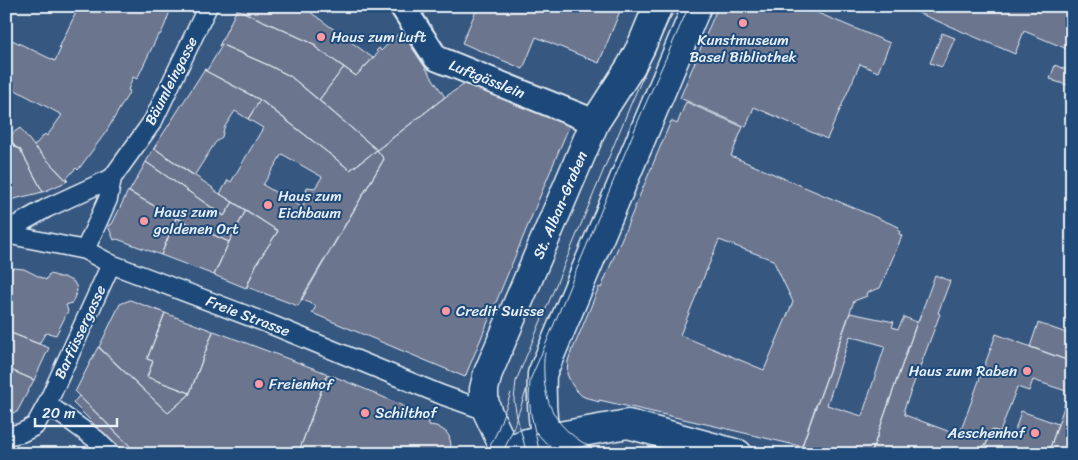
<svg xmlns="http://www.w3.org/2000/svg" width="1078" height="460" font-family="Sriracha,sans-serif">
	<rect width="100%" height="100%" fill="#365780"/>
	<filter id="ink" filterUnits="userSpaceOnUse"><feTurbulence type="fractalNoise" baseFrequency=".02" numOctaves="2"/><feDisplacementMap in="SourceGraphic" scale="10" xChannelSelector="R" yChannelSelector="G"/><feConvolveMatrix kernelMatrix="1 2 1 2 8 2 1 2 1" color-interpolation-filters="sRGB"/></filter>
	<g filter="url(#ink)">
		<!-- building -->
		<path fill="#6c748e" stroke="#e8f1f8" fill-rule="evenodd" d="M79,6H172L164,27L160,35H158L137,79L133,77L128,90L130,91L106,132L78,170L76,168L66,179L68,181H67L34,146L45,134L47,136L62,115L6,85V37L55,61L61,48H59Z
			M237,6H302L373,58L356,76L315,47L316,45L237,9Z
			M419,6H436L424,14Z
			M478,6H622L599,63L536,37L523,69L462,43Z
			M718,6H801L890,43L878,72L860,64L827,139L754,107L746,127L680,98Z
			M902,6H1072V51L1024,31L1015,54Z
			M237,9L316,45L315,47L344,67L319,100L290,76L268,65L220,44Z
			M401,31L445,97L377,150L319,100L344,67L356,76L378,53L376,51L379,48L381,51Z
			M942,33L955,38L942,67L930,63Z
			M220,44L268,65L290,76L377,150L350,170L262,101L204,70V69L207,70L221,47L219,46Z
			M1055,65L1071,72L1067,85L1054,81V80L1050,79Z
			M204,70L260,100L248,119L235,111L224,128L222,137L215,143L194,176L154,148Z
			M468,82L570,124L465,377L312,313L316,306L301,299L384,159L377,150L445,97Z
			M260,100L350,170L377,150L384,159L298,306L247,287L257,263L278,231L220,194L228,180L231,182L263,128L248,119ZM282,154L322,177L315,188L307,187L303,208L263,185Z
			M686,102L743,127L731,156L899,227L897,230L900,231L899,234L902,236L880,288L866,293L867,296L854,301L802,446H799L719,427L599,400V402L593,400V399L587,398L582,396L575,389L571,383L567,374L568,361L572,349H573L599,287L601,288L671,121L677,124ZM719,240L773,260L793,302L764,370L680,335Z
			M20,128L34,146L67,181L66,182L43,192L20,149L15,147L9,136Z
			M6,134L9,136L15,147L20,149L43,192L6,201Z
			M154,148L213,188L212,189L233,202L224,216L146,162Z
			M146,162L224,216L233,202L246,210L229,242L176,218L129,192Z
			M128,191L176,218L161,255L117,239L114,240L108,226L112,224Z
			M246,210L278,231L257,263L246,288L214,275L229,242Z
			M176,218L229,242L214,275L161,255Z
			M14,268L24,269L46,280L49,274L54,275L59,277H64L74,282L76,286L77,291L72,303L66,305L68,311L56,335L48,333L45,334L39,344L6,331V269L8,270Z
			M935,275L950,281L938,313L940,314L904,409L905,415L953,433L959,432L961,430L996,334L1072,362V393L1033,380L1029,391L1017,387L1000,432L991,430L986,445H984L981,454H871L917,322H918Z
			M130,300L165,313L147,359L153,361L147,377L190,393L189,395L168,413L99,347L120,304Z
			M165,313L213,331L190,393L147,377L153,361L147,359Z
			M850,313L894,322L892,327L898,329L904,317L917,322L871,454H806L802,453L803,446H802L817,402H818ZM850,336L885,346L862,416L827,405Z
			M1038,323L1072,335V362L1030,347Z
			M6,331L49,348L34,380L6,368Z
			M214,331L326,373L327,375L298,454H138L75,392L98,347L168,413L189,395L213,332Z
			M6,368L34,380L17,412L6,414Z
			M327,375L332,377L333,376L372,392L429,418V425L436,426L440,428L446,432L449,436L451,444L449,454H298Z
			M1069,392L1072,393V440L1067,454H1048Z
			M79,396L138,454H124L73,403Z
			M1021,411L1058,424L1048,454H981L984,445H986L991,430L1014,434Z"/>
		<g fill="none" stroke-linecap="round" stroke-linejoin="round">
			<!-- pedestrian casing -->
			<g stroke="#e8f1f8" stroke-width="21">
				<path id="pedestrian" d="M6,231L47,208L112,178
					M6,234L85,250L111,264L272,325L442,395L487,411
					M85,250L108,199L112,178L153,121L208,6
					M47,404L97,440L111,454
					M6,436L21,433L35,426L47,404L111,264"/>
			</g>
			<!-- minor casing -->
			<g stroke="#e8f1f8" stroke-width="28">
				<path id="minor" d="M402,6L436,58L565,110L595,122"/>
			</g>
			<!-- tertiary casing -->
			<g stroke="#e8f1f8" stroke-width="31">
				<path id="tertiary" d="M505,452L524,444L542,439L628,424L738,454
					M507,454L487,411L484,400V389L488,373L595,122L631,66L641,47L658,6
					M549,454C542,427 541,401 542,374L697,6"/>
			</g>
			<!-- pedestrian -->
			<use href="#pedestrian" stroke="#1f4a7a" stroke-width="18"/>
			<!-- minor -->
			<use href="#minor" stroke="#1f4a7a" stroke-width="24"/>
			<!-- tertiary -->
			<use href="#tertiary" stroke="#1f4a7a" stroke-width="28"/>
			<!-- tram -->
			<path stroke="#e8f1f8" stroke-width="1" d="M545,353C543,361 544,368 544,376C546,418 568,437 604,454
				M536,432L546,443L564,454
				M558,452H574L598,453
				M486,454L497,432L511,393
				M502,454L512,432L527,388
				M527,454L517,417L514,400L516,381L633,99L668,22L677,6
				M540,454L531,414L529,398L530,380L547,341L642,112L689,6"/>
		</g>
	</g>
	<!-- markers -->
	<g fill="#ff9aa2" stroke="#1f4a7a" stroke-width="2">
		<circle cx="743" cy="23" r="5"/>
		<circle cx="321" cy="37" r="5"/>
		<circle cx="268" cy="205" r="5"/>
		<circle cx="144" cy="221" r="5"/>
		<circle cx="446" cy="311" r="5"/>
		<circle cx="1027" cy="371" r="5"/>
		<circle cx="259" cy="384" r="5"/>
		<circle cx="365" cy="413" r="5"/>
		<circle cx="1035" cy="433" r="5"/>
	</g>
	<g text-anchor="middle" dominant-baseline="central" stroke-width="4" stroke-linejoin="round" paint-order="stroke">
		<!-- poi labels -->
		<g font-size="15" fill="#e8f1f8" stroke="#1f4a7a" text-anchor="start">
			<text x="331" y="37">Haus zum Luft</text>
			<text x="743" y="40" text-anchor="middle">Kunstmuseum<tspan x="743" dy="17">Basel Bibliothek</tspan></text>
			<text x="278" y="196">Haus zum<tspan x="278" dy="17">Eichbaum</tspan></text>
			<text x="154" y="212">Haus zum<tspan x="154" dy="17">goldenen Ort</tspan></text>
			<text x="456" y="311">Credit Suisse</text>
			<text x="1017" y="371" text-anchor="end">Haus zum Raben</text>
			<text x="269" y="384">Freienhof</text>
			<text x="375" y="413">Schilthof</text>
			<text x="1025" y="433" text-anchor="end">Aeschenhof</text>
		</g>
		<!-- street labels -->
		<g font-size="15" fill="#e8f1f8" stroke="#1f4a7a">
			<text transform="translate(487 79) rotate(22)">Luftgässlein</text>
			<text transform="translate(171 81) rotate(-63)">Bäumleingasse</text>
			<text transform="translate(560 205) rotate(-67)">St. Alban-Graben</text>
			<text transform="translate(248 316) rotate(21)">Freie Strasse</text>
			<text transform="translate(80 332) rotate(-65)">Barfüssergasse</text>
		</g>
	</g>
	<!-- margin -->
	<rect width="1078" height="460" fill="none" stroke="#1f4a7a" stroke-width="25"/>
	<rect x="12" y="12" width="1053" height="435" fill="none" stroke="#e8f1f8" stroke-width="2" filter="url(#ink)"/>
	<!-- scale -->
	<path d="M35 418v8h82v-8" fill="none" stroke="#e8f1f8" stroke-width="2.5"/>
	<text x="42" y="418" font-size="15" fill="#e8f1f8" stroke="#1f4a7a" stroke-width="4" paint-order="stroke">20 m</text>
</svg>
